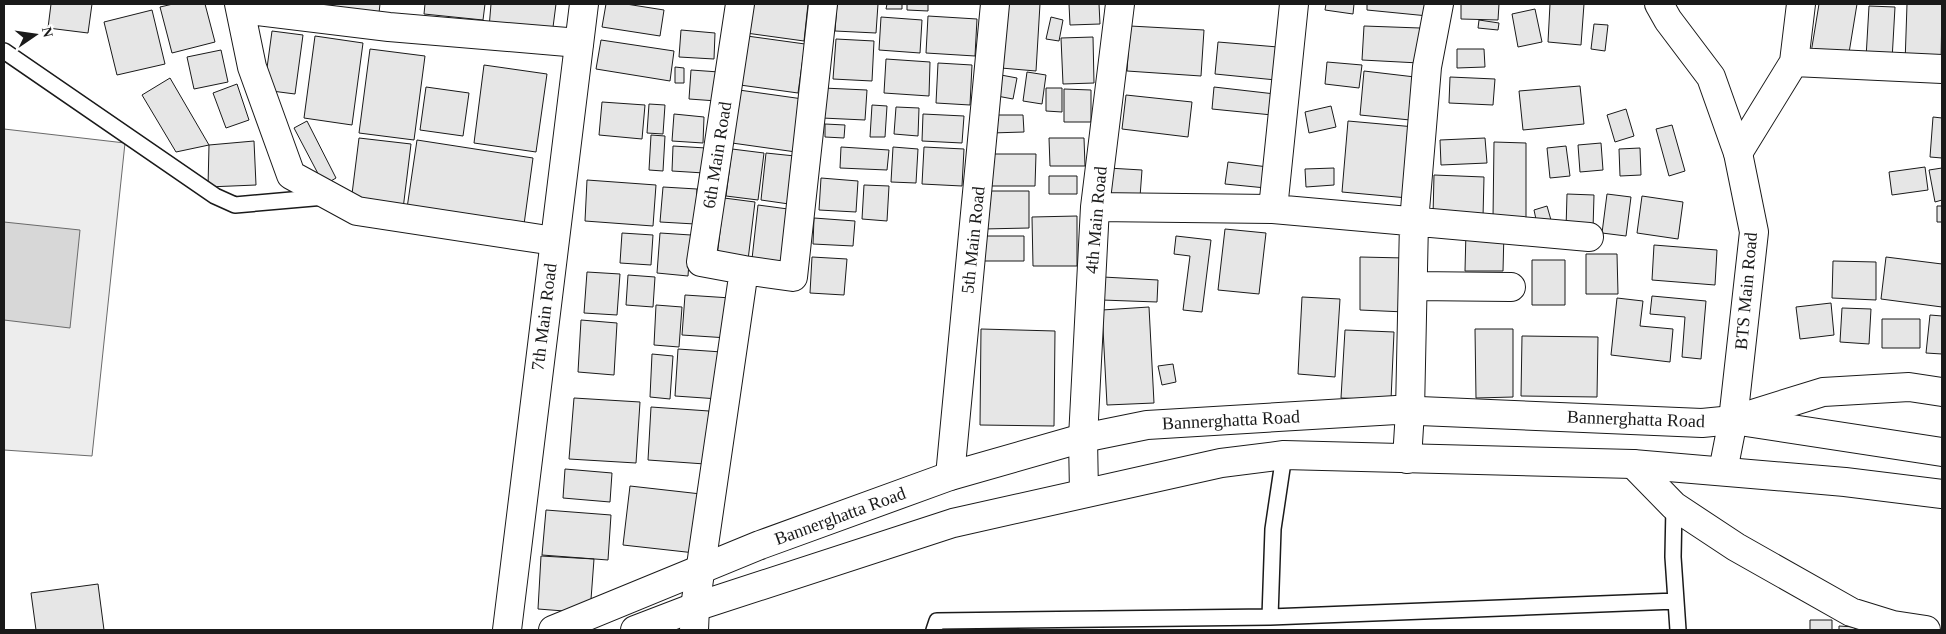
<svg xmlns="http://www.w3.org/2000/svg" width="1946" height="634" font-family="Georgia,serif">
	<rect width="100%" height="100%" fill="#fff"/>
	<!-- built -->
	<path fill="#ededed" stroke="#6a6a6a" d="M4,129L125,143L92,456L4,450Z"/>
	<!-- water -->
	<path fill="#d7d7d7" stroke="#6a6a6a" d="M4,222L80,230L70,328L4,320Z"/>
	<!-- building -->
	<path fill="#e6e6e6" stroke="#1a1a1a" d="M51,4H92L88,33L48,28Z
		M173,4H205L215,42L172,53L160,7Z
		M320,4H380L379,13Z
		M425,4H485L483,20L424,14Z
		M491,4H556L552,35L489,28Z
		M606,4H626L664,10L660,36L602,27Z
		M750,4H808L804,41L746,33Z
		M837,4H878L876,33L835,31Z
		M887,4H902V9H886Z
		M907,4H928V11L907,10Z
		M1005,4H1040L1036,71L1001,68Z
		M1069,4H1099L1100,24L1070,25Z
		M1326,4H1354L1353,14L1325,10Z
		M1367,4H1429L1428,16L1367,10Z
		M1461,4H1499L1498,20L1461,19Z
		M1550,4H1584L1581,45L1548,42Z
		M1819,4H1857L1848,59L1811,53Z
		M1907,4H1942L1941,66L1905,64Z
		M1869,6L1895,7L1892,60L1866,58Z
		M1535,9L1542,42L1518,47L1512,14Z
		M152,10L165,64L117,75L104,22Z
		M928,16L977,19L975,56L926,53Z
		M881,17L922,20L920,53L879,50Z
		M1051,17L1063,20L1059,41L1046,39Z
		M1479,20L1499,23L1498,30L1478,28Z
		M1594,24L1608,25L1605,51L1591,49Z
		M1130,26L1204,30L1201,76L1127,71Z
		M1364,26L1420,28L1419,63L1362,60Z
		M681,30L715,33L714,59L679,57Z
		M272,31L303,35L295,94L264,90Z
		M315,36L363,43L352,125L304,118Z
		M747,36L805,44L798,93L740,85Z
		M1093,37L1094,83L1063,84L1061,38Z
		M836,39L874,41L872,81L833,79Z
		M601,40L674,51L670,81L596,69Z
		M1218,42L1278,47L1276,80L1215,74Z
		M370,49L425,56L414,140L359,133Z
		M1457,49H1484L1485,67L1457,68Z
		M221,50L228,82L194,89L187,57Z
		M886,59L930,62L929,96L884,93Z
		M1327,62L1362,65L1359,88L1325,84Z
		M938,63L972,65L970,105L936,103Z
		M484,65L547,74L536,152L474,143Z
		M675,67L684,68V83H675Z
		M691,70L719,72L717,101L689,99Z
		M1364,71L1415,77L1410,120L1360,115Z
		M1027,72L1046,75L1042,104L1023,101Z
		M1001,75L1017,78L1013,99L997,96Z
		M1450,77L1495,79L1493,105L1449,103Z
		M170,78L209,145L176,152L142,95Z
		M237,84L249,120L226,128L213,93Z
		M1580,86L1584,124L1523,130L1519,91Z
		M426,87L469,93L463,136L420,130Z
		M1214,87L1275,94L1272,115L1212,109Z
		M823,88L867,90L865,120L822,118Z
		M1046,88H1062V112L1046,111Z
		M1064,89L1091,90V122H1064Z
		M739,90L803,99L796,152L732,143Z
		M1126,95L1192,102L1188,137L1122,129Z
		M602,102L645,105L642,139L599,135Z
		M649,104L665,105L663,134L647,133Z
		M872,105L887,106L885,137H870Z
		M1331,106L1336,127L1309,133L1305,112Z
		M896,107L919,108L918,136L894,134Z
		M1626,109L1634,136L1615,142L1607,115Z
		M674,114L704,117L703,143L672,141Z
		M923,114L964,116L962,143L922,141Z
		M992,115H1023L1024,132L991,133Z
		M1933,117L1942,118V158L1930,157Z
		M307,121L336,178L324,185L294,128Z
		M1348,121L1415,127L1408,198L1342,192Z
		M825,124L845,125L844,138L825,137Z
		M1672,125L1685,171L1669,176L1656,129Z
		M651,135L665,136L663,171L649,170Z
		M359,138L411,144L403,209L351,202Z
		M1049,138H1084L1085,166H1050Z
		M1485,138L1487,163L1441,165L1440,140Z
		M417,140L533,158L523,232L406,215Z
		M254,141L256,185L208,187L209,145Z
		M1494,142L1526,143V219L1493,218Z
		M1601,143L1603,170L1580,172L1578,145Z
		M673,146L706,148L704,173L672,171Z
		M1566,146L1570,176L1550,178L1547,148Z
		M841,147L889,150L887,170L840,168Z
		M893,147L918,149L916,183L891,182Z
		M924,147L964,149L962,186L922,184Z
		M1640,148L1641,175L1620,176L1619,149Z
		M732,149L764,153L758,200L726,196Z
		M766,153L795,156L789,204L761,200Z
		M989,154H1036L1035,186H989Z
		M1228,162L1268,167L1266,188L1225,184Z
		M1925,167L1928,190L1892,195L1889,172Z
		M1108,168L1142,170L1140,197L1106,195Z
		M1334,168V185L1306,187L1305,169Z
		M1942,168V200L1935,202L1929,170Z
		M1434,175L1484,177L1483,217L1433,216Z
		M1049,176H1077V194H1049Z
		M821,178L858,181L856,212L819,210Z
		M587,180L656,185L653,226L585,221Z
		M864,185L889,186L887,221L862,219Z
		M663,187L697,189L695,224L660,222Z
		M984,191H1029V228L983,229Z
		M1567,194L1594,195L1593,229H1566Z
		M1607,194L1631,197L1626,236L1602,233Z
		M1642,196L1683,202L1678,239L1637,233Z
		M724,198L755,202L748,260L717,257Z
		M758,205L788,209L782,263L752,259Z
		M1547,206L1551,220L1537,224L1534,210Z
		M1937,206H1942V222H1937Z
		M1077,216V266H1033L1032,217Z
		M814,218L855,221L853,246L813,244Z
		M1225,229L1266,233L1259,294L1218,290Z
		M1466,231L1504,232L1503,271H1465Z
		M622,233L653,235L651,265L620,263Z
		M660,233L691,235L688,276L657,273Z
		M978,236H1024V261H979Z
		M1176,236L1211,240L1202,312L1183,310L1190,256L1174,254Z
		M1654,245L1717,250L1715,285L1652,280Z
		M1586,254H1617L1618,294H1586Z
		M812,257L847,259L844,295L810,293Z
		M1360,257L1405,258V312L1360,310Z
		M1886,257L1942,264V307L1881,299Z
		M1532,260H1565V305H1532Z
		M1833,261L1876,262V300L1832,298Z
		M587,272L620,274L617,315L584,313Z
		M628,275L655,277L653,307L626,305Z
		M1103,277L1158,280L1157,302L1102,300Z
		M685,295L731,298L728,338L682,335Z
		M1652,296L1706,301L1701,359L1682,357L1685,317L1650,314Z
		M1302,297L1340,299L1335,377L1298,374Z
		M1617,298L1643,301L1640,326L1673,329L1670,362L1611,355Z
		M1831,303L1834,335L1800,339L1796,307Z
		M656,305L682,307L679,347L654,345Z
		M1149,307L1154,403L1107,405L1102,310Z
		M1842,308L1871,309L1869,344L1840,342Z
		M1930,315L1942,316V354L1926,353Z
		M1882,319H1920V348H1882Z
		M581,320L617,323L614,375L578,372Z
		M981,329L1055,331L1054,426L980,425Z
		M1475,329H1513V397L1476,398Z
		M1345,330L1394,332L1391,400L1341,398Z
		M1522,336L1598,337L1597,397L1521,396Z
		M678,349L722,352L719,399L675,396Z
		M652,354L673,356L670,399L650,397Z
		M1173,364L1176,382L1162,385L1158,366Z
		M574,398L640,402L636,463L569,459Z
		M651,407L709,411L705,464L648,460Z
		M565,469L612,473L610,502L563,498Z
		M630,486L701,494L695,553L623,545Z
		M546,510L611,515L608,560L542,555Z
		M541,556L594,559L590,613L538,609Z
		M98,584L104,630H36L31,593Z
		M1810,620H1832V630H1810Z
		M1839,626L1855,627V630H1839Z"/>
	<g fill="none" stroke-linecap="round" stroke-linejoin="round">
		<!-- service casing -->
		<g stroke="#1a1a1a" stroke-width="18">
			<path id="service" d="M4,51L215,196L235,205L325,197
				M1674,506L1673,557L1678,630
				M1270,617L1273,529L1284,455
				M934,630L937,621L1270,617L1676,601"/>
		</g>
		<!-- minor casing -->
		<g stroke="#1a1a1a" stroke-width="30">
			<path id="minor" d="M239,4L252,67L291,175L357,211L554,241
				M740,4L701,262L744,270
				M240,9L389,27L579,43
				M1794,62L1942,69
				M1738,153L1794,62L1801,4
				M1095,207L1273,209L1589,237
				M1273,209L1294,4
				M1413,286L1511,287
				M1733,420L1823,392L1909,387L1942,392
				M1407,459L1410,411L1414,222L1427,67L1439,4
				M1633,464L1674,506L1736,547L1851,612L1893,625L1926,630
				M950,476L995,4
				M1084,493L1083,438L1095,207L1120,4
				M694,630L695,607L744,270L793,277L823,4"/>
		</g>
		<!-- tertiary casing -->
		<g stroke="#1a1a1a" stroke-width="30">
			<path id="tertiary" d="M1659,4L1668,20L1711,77L1738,153L1754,232L1733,420L1723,471
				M507,630L584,4"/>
		</g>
		<!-- secondary casing -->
		<g stroke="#1a1a1a" stroke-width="30">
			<path id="secondary" d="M553,630L760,545L950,476L1083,438L1147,425L1396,410L1702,423L1733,420L1942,452
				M635,630L695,607L953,523L1221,463L1284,455L1633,464L1845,482L1942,494"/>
		</g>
		<!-- service -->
		<use href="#service" stroke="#fff" stroke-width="15"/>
		<!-- minor -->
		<use href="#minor" stroke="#fff" stroke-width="28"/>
		<!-- tertiary -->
		<use href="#tertiary" stroke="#fff" stroke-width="28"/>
		<!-- secondary -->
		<use href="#secondary" stroke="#fff" stroke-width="28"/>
	</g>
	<g text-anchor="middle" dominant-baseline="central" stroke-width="4" stroke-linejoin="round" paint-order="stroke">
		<!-- street labels -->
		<g font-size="18" fill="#1a1a1a" stroke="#fff">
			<text transform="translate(717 155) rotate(-81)">6th Main Road</text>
			<text transform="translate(1096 220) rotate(-85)">4th Main Road</text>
			<text transform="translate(973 240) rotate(-84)">5th Main Road</text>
			<text transform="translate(1746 291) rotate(-85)">BTS Main Road</text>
			<text transform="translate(544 317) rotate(-83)">7th Main Road</text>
			<text transform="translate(1636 419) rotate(2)">Bannerghatta Road</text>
			<text transform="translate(1231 420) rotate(-3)">Bannerghatta Road</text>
			<text transform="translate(840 516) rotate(-20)">Bannerghatta Road</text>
		</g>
	</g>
	<!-- border -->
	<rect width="1946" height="634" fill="none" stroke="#1a1a1a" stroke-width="10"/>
	<!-- north arrow -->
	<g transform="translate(35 35) rotate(77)" stroke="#ffffff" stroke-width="4" paint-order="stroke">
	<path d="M0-4L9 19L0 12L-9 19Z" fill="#1a1a1a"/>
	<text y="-8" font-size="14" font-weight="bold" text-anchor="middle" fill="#1a1a1a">N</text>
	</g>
</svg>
